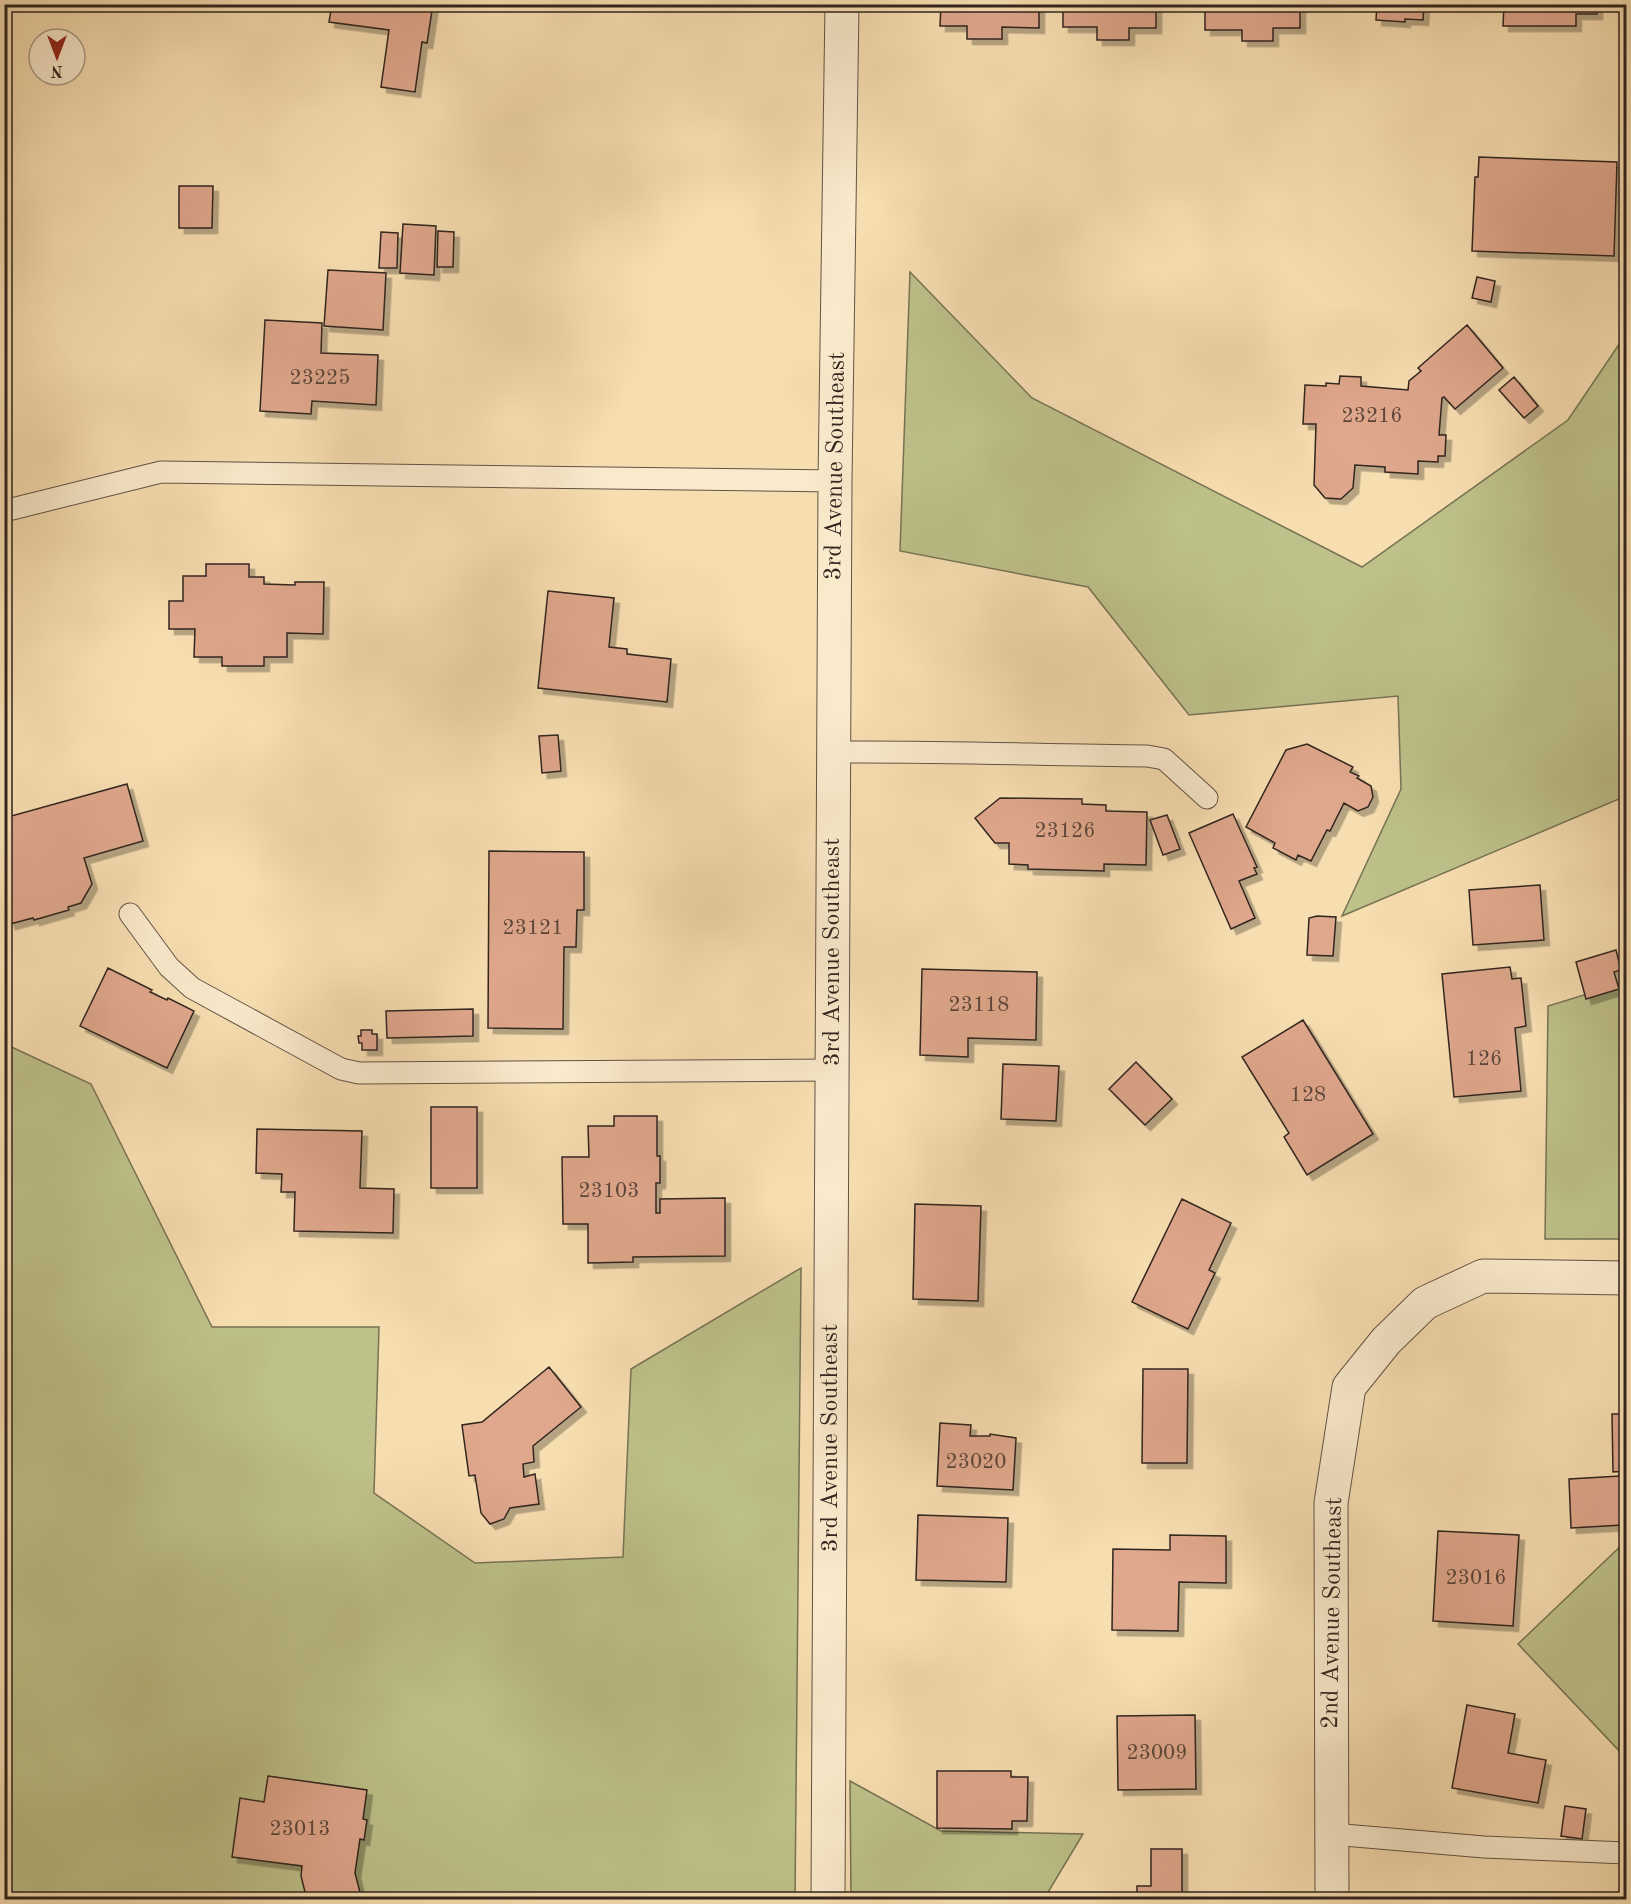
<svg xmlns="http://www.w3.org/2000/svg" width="1631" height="1904" font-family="'Old Standard TT',serif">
	<defs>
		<filter id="shadow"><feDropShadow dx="5.5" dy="5.5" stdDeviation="0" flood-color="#0004"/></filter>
	</defs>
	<rect width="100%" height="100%" fill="#f7deb1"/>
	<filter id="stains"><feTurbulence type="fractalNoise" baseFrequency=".00333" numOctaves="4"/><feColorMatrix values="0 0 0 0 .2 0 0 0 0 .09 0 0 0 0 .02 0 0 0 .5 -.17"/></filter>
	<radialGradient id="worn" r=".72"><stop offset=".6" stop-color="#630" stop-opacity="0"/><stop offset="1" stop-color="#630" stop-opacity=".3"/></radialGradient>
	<!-- green -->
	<path fill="#bec18a" stroke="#777354" stroke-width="1.5" d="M910,272L1032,398L1362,567L1568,420L1626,334V796L1342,916L1401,789L1398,696L1189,715L1088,587L900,551Z
		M1626,982V1239H1545L1548,1006Z
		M5,1044L91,1084L212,1327H379L374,1493L475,1563L623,1557L631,1369L801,1268L795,1899L5,1900Z
		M1626,1541V1758L1518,1644Z
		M850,1781L941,1831L1083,1834L1044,1899H851Z"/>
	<!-- building -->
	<path fill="#dfa78c" stroke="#30251f" stroke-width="1.5" filter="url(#shadow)" d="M332,4H433L427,43L422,42L415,92L381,87L389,30L329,22Z
		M941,4H1039V28L1002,27V39H967V26H940Z
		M1063,4H1156V28H1129V40H1097V27H1063Z
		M1205,4H1300V28H1273V41H1242V30H1205Z
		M1377,4H1424L1423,20L1405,19V22L1376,20Z
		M1504,4H1597V14H1576V26H1503Z
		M1479,157L1617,162L1614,256L1472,251L1475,177H1478Z
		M179,186H213L212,228H179Z
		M403,224L436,226L434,275L400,273Z
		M438,231L454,232L453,267H437Z
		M381,232L398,233L397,268H379Z
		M328,270L386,273L383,330L324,326Z
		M1477,277L1495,281L1491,302L1472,298Z
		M265,320L322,323L321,353L378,355L376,405L312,401L311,414L260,411Z
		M1467,325L1503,368L1455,409L1444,397L1442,398L1439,435H1446L1445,456H1438V462L1418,461V474L1385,472V467L1355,465L1353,488L1341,499L1325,498L1314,485L1316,424H1303L1305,385L1326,386V383L1339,384L1340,376L1361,377V386L1408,390L1409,381L1421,371L1418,368Z
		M1514,377L1538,406L1524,418L1499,390Z
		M206,564H249V577H264V584L295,585V582H324L323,634L287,633V657H264V666H222V657H194L195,629H169V601H183V576H206Z
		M548,591L614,598L609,647L627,649V654L671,659L667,702L538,688Z
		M558,735L561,771L542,773L539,736Z
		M1307,744L1353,767L1350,772L1359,776L1357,778L1371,786L1373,797L1368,807L1358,811L1344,803L1330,831L1327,830L1311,861L1298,855L1296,860L1273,848L1275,843L1246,827L1286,750Z
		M127,784L143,841L84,858L92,884L81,903L68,907L69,910L34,920L33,918L10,924L4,905V818Z
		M1000,798L1082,799V804L1106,805V811L1147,812L1146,865L1104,864V871L1028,869V865L1009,864V843H995L975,818Z
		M1233,814L1257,867L1254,868L1257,874L1239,881L1255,918L1231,929L1189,833Z
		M1167,815L1180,849L1163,855L1150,820Z
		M489,851L584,852V910H577L576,947H564L563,1029L488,1028Z
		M1540,885L1544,940L1473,945L1469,890Z
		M1317,916L1336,917L1333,956L1307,955L1309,918Z
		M1616,950L1621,970L1614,972L1619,989L1586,999L1576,962Z
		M1510,967L1512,979L1521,978L1526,1026L1515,1028L1521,1091L1454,1097L1442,974Z
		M108,968L152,990L150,992L167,1000L168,998L194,1011L167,1068L80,1026Z
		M922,969L1037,972L1036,1040L968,1038V1057L920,1055Z
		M473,1009V1036L387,1038L386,1011Z
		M1303,1020L1373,1134L1307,1175L1284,1137L1289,1133L1242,1057Z
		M361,1030H372V1034H377V1050H362V1043H359L358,1036H361Z
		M1136,1062L1172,1099L1145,1125L1109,1089Z
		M1003,1064L1059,1066L1056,1121L1001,1119Z
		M431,1107H477V1188H431Z
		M614,1116H657V1156H660V1183H656V1213H660V1199L725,1198V1256L633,1257V1262L588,1263V1224H563L562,1157H589L588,1126H614Z
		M257,1129L362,1131L360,1188L394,1189L393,1233L294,1231L295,1192H281L282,1174L256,1173Z
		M1182,1199L1231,1223L1209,1270L1215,1273L1188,1329L1132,1302Z
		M915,1204L981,1206L978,1301L913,1299Z
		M549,1367L581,1407L533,1446L534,1462L523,1464L524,1477L535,1474L539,1504L510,1508L504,1519L490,1524L481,1513L475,1475L469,1476L462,1425L482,1422Z
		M1143,1369H1188L1187,1463H1142Z
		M1612,1414H1626V1471L1613,1472Z
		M940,1423L971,1425L970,1436H990V1434L1016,1438L1013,1490L937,1486Z
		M1620,1476L1623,1525L1571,1528L1569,1479Z
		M918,1515L1008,1518L1006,1582L916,1580Z
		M1438,1531L1519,1535L1513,1626L1433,1621Z
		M1170,1535L1226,1536V1583L1179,1582L1178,1631L1112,1630L1113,1549L1170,1550Z
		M1467,1705L1515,1714L1508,1753L1546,1760L1538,1803L1452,1788Z
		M1195,1715L1196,1789L1118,1790L1117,1716Z
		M937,1771H1011V1777H1028L1027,1821H1012V1829L937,1828Z
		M268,1776L367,1790L363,1819L367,1820L364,1840L360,1839L355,1873L362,1900H307L301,1876L302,1866L232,1857L240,1798L264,1802Z
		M1565,1806L1586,1809L1582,1839L1561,1836Z
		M1151,1849H1182V1900H1137V1886H1151Z"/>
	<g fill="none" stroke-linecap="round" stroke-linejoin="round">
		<!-- service casing -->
		<g stroke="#625344" stroke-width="23">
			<path id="service" d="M4,511L161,472L835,481
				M834,752C938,751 1043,755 1147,756L1164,759L1207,798
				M130,914L169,967L192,988L341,1069L359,1073L832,1070
				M1332,1834L1484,1847L1626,1853"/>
		</g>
		<!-- minor casing -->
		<g stroke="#625344" stroke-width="35">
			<path id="minor" d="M828,1900L835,481L842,4
				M1332,1900L1331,1503L1349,1387L1386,1341L1425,1303L1483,1276L1626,1278"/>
		</g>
		<!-- service -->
		<use href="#service" stroke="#faeacc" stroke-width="21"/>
		<!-- minor -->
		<use href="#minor" stroke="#faeacc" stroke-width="33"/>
	</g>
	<g text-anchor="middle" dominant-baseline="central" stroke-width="6" stroke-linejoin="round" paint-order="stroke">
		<!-- number labels -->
		<g font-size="21" fill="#5c463a">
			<text x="320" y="378">23225</text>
			<text x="1372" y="416">23216</text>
			<text x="1065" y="831">23126</text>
			<text x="533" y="928">23121</text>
			<text x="979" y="1005">23118</text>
			<text x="1484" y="1059">126</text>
			<text x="1308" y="1095">128</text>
			<text x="609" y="1191">23103</text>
			<text x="976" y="1462">23020</text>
			<text x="1476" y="1578">23016</text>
			<text x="1157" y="1753">23009</text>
			<text x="300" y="1829">23013</text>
		</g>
		<!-- street labels -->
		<g font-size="24" fill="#30251f" stroke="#faeacc">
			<text transform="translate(836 466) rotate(-89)">3rd Avenue Southeast</text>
			<text transform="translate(833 952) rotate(-90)">3rd Avenue Southeast</text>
			<text transform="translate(831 1438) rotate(-90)">3rd Avenue Southeast</text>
			<text transform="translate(1333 1613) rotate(-89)">2nd Avenue Southeast</text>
		</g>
	</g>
	<!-- margin -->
	<rect width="1631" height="1904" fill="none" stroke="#f7deb1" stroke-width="24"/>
	<rect x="6" y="6" width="1619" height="1892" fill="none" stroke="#30251f" stroke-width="3"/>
	<rect x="12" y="12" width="1607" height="1880" fill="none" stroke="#30251f" stroke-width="1.5"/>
	<!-- north arrow -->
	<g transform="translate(57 57) rotate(180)"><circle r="28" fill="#faeacc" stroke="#a99b87" stroke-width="1.5"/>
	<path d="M0-4.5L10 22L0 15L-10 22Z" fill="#8f2418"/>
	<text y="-9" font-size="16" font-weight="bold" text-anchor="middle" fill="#30251f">N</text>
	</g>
	<rect width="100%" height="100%" filter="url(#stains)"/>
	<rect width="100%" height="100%" fill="url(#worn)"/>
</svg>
